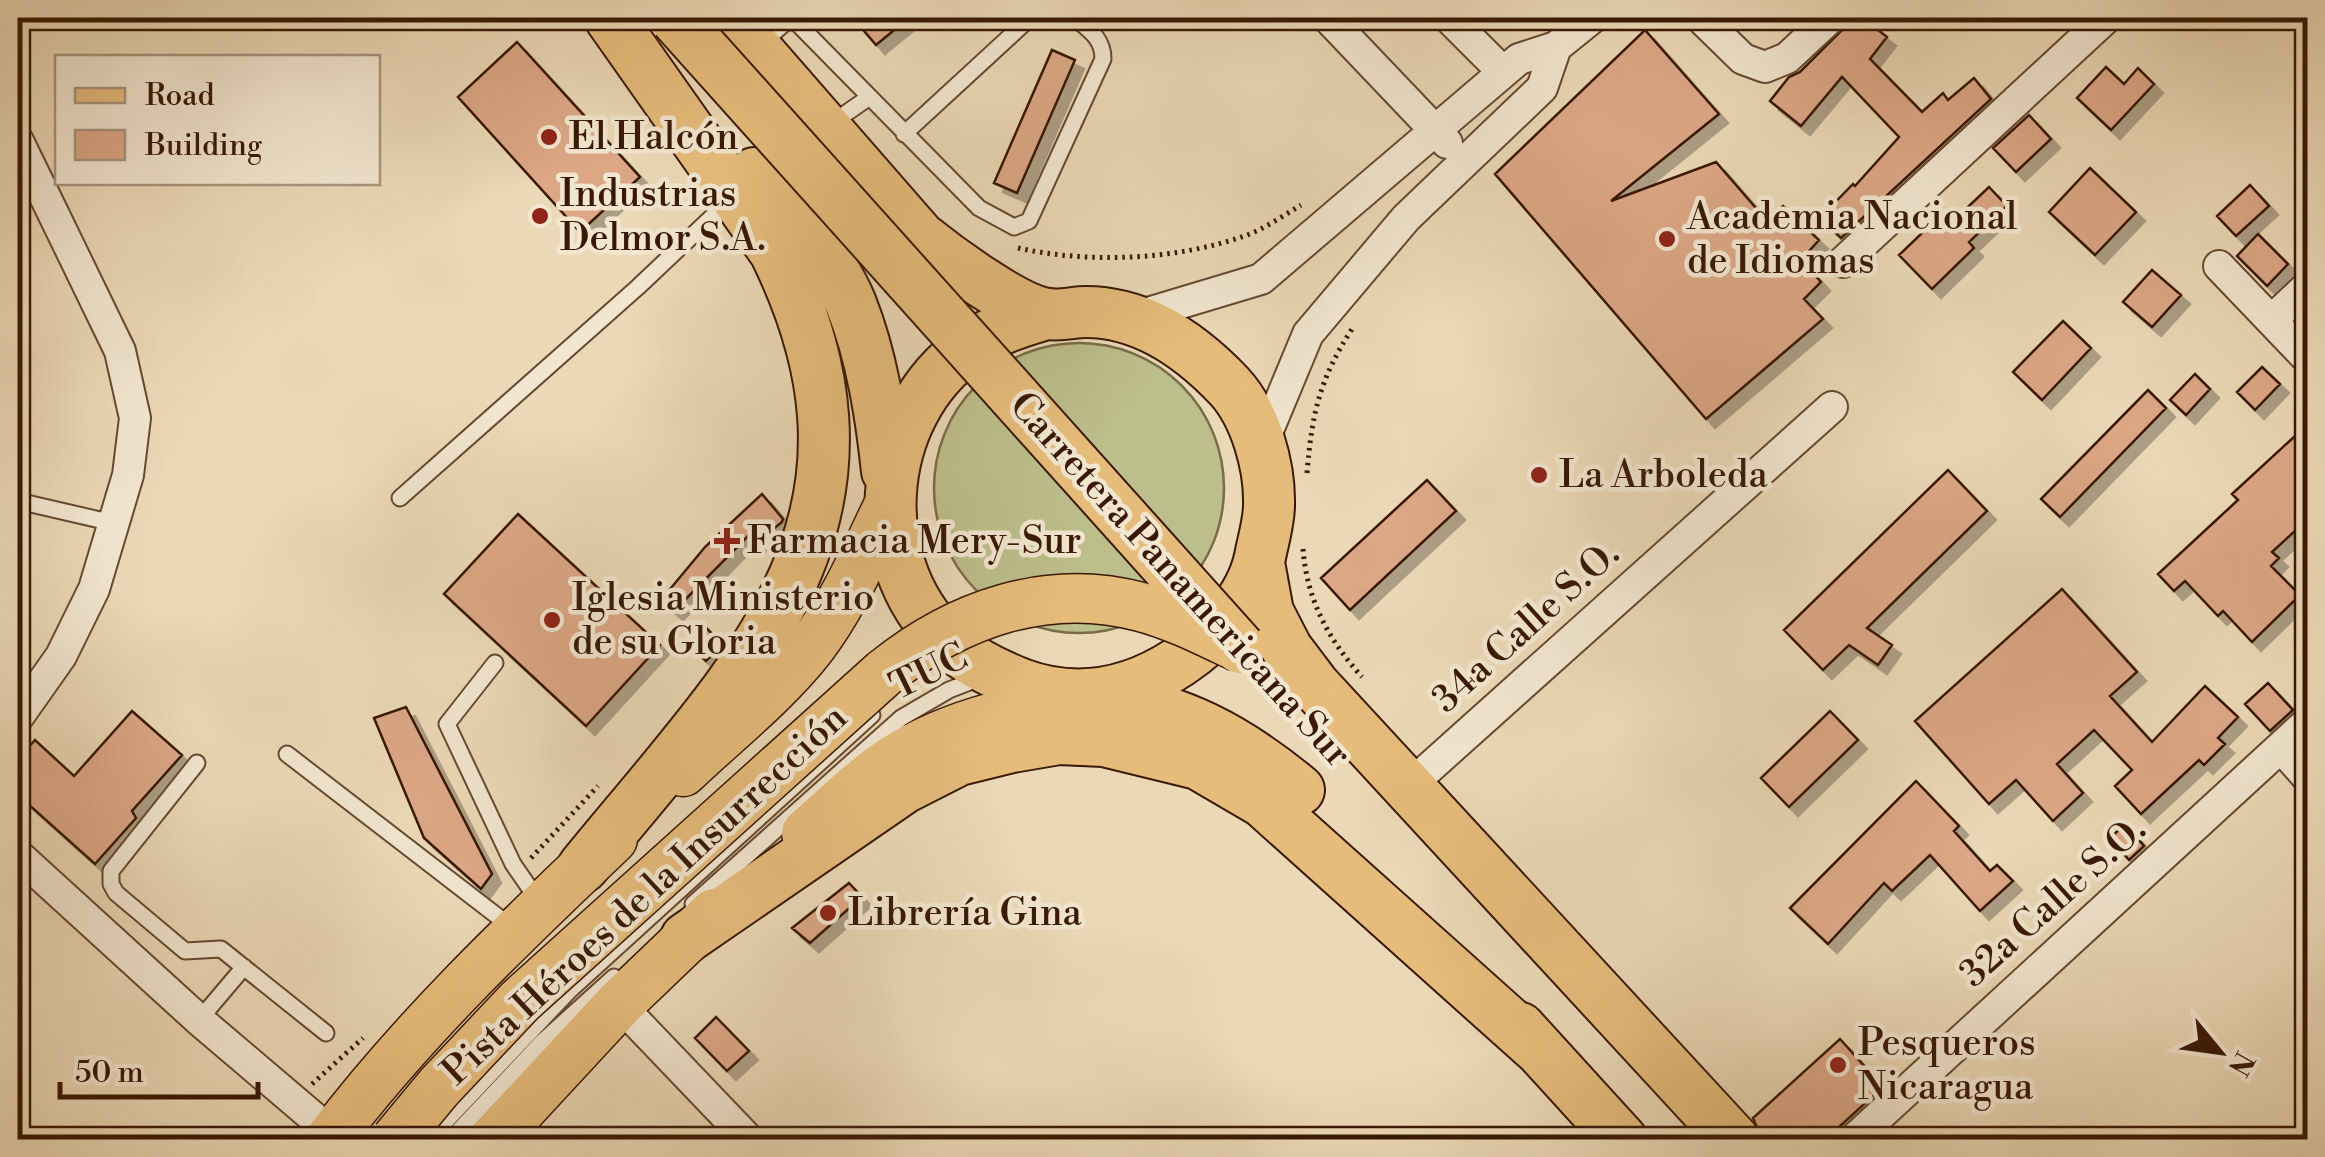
<svg xmlns="http://www.w3.org/2000/svg" width="2325" height="1157" font-family="'Libre Bodoni',serif">
	<defs>
		<filter id="shadow"><feDropShadow dx="9" dy="9" stdDeviation="0" flood-color="#0004"/></filter>
	</defs>
	<rect width="100%" height="100%" fill="#ebd8b6"/>
	<filter id="stains"><feTurbulence type="fractalNoise" baseFrequency=".002" numOctaves="4"/><feColorMatrix values="0 0 0 0 .2 0 0 0 0 .09 0 0 0 0 .02 0 0 0 .5 -.17"/></filter>
	<radialGradient id="worn" r=".72"><stop offset=".6" stop-color="#630" stop-opacity="0"/><stop offset="1" stop-color="#630" stop-opacity=".3"/></radialGradient>
	<!-- green -->
	<path fill="#bcbe8b" stroke="#7a6c48" stroke-width="2.5" d="M934 488a145 145 0 1 1 290 0a145 145 0 1 1-290 0Z"/>
	<!-- building -->
	<path fill="#dca785" stroke="#391905" stroke-width="2.5" filter="url(#shadow)" d="M853,18H909L876,45Z
		M1854,18H1863L1887,37L1870,59L1922,112L1943,93L1948,100L1974,78L1991,99L1841,238L1820,218L1853,184L1855,186L1899,137L1842,77L1801,126L1770,101L1789,77L1800,72Z
		M1645,30L1719,114L1611,201L1716,162L1768,222L1783,206L1819,240L1801,260L1821,282L1804,299L1823,319L1706,419L1495,174Z
		M517,42L640,177L580,232L458,97Z
		M1052,50L1075,60L1017,193L994,183Z
		M2106,67L2124,84L2138,68L2154,84L2111,130L2077,98Z
		M2029,115L2051,139L2016,172L1993,148Z
		M2090,168L2136,212L2095,255L2049,212Z
		M2250,185L2269,206L2236,236L2217,216Z
		M1989,187L2007,206L1969,242L1974,248L1932,289L1899,255L1942,214L1951,223Z
		M2258,234L2288,264L2267,286L2237,256Z
		M2152,270L2181,295L2152,327L2123,302Z
		M2063,321L2091,348L2042,400L2013,372Z
		M2262,367L2280,384L2255,410L2237,392Z
		M2195,374L2210,389L2186,415L2170,400Z
		M2148,390L2166,408L2060,517L2041,499Z
		M2308,424V519L2272,552L2279,558L2271,566L2300,595L2252,642L2223,611L2218,616L2185,581L2174,591L2158,574L2238,500L2232,494Z
		M1948,470L1987,511L1867,628L1892,645L1878,665L1849,645L1823,670L1784,630Z
		M1427,480L1456,511L1350,610L1321,578Z
		M762,494L783,519L782,522L756,543L749,535L674,611L661,600L705,547Z
		M518,514L660,645L586,726L444,594Z
		M2062,589L2137,672L2110,696L2152,742L2205,686L2238,717L2218,738L2225,744L2204,765L2199,760L2141,814L2115,786L2132,770L2094,730L2057,764L2083,793L2053,821L2016,780L1989,804L1915,721Z
		M703,625L723,644L706,661L687,643Z
		M2268,683L2293,710L2270,731L2245,704Z
		M406,707L492,874L481,889L424,838L374,718Z
		M132,711L182,755L132,811L136,818L95,864L18,795V759L35,740L74,776Z
		M1830,711L1858,740L1789,807L1761,778Z
		M1916,781L1959,826L1954,831L1990,871L1997,865L2013,881L1980,911L1930,855L1892,891L1884,883L1828,944L1790,908Z
		M2125,824L2144,846L2129,860L2110,838Z
		M849,883L862,897L810,943L792,928Z
		M716,1017L749,1051L727,1071L695,1038Z
		M1840,1039L1883,1087L1840,1126L1834,1140H1762L1753,1118Z"/>
	<g fill="none" stroke-linecap="round" stroke-linejoin="round">
		<!-- service casing -->
		<g stroke="#664931" stroke-width="19">
			<path id="service" d="M759,46L786,22H796L979,208L1014,227L1029,221L1103,59C1103,38 1089,30 1075,18
				M832,123L868,98
				M904,134L1030,18
				M400,498L638,287L731,199
				M18,501L113,523
				M495,663L447,724L513,864L540,903
				M287,754L514,929
				M197,763L111,871V884L116,893L185,951L221,949L326,1033
				M693,904L901,718L949,690L980,678
				M199,1020L244,967
				M428,1140L569,991L872,715
				M450,1140L542,1042L614,977"/>
		</g>
		<!-- minor casing -->
		<g stroke="#664931" stroke-width="34">
			<path id="minor" d="M1328,18L1447,143
				M1449,18L1503,72
				M1701,18L1743,59L1765,67L1787,58L1830,18
				M18,141L120,351L135,418L128,475L94,589L61,656L18,717
				M1843,262L2106,18
				M2219,266L2308,359
				M1131,318L1261,279L1519,59L1556,47
				M2273,319L2308,286
				M1261,447L1308,334L1406,218L1542,88L1556,47L1592,18
				M2281,747L2308,778
				M1409,786L1832,407
				M18,855L199,1020L333,1134
				M619,1004L749,1140
				M1853,1140L2308,722"/>
		</g>
		<!-- primary casing -->
		<g stroke="#391905" stroke-width="51">
			<path id="primary" d="M683,772C726,731 775,693 811,647C844,604 865,553 889,504
				M806,833C832,811 856,786 883,767C943,724 1011,711 1081,698
				M329,1140C412,1030 514,933 613,839
				M493,1140L619,1004L714,913"/>
		</g>
		<!-- trunk casing -->
		<g stroke="#391905" stroke-width="54">
			<path id="trunk" d="M729,18L920,237C946,258 1017,311 1049,314C1061,316 1074,312 1086,312C1144,312 1191,346 1229,386C1256,415 1270,467 1269,505C1269,522 1263,541 1260,557C1251,600 1214,639 1179,662C1130,694 1076,704 1021,684C998,675 975,664 955,648C862,571 872,415 970,347C993,330 1019,322 1046,314
				M754,173C790,211 831,256 851,304C872,357 881,415 887,471
				M1259,563L1268,612L1287,649L1315,686L1734,1140
				M1099,696C1181,709 1236,738 1299,790
				M583,867C745,668 908,523 775,252L610,18
				M686,938L904,788L959,760L1012,747L1059,739L1104,741L1198,764L1263,802L1542,1052
				M1520,1028L1622,1140"/>
		</g>
		<!-- path -->
		<path stroke="#391905" stroke-width="5" stroke-dasharray="2.5 5" stroke-linecap="butt" d="M1018,248C1090,264 1178,260 1247,235C1266,228 1284,215 1301,205
			M1307,473C1312,414 1319,380 1352,329
			M1303,549C1307,600 1328,639 1362,677
			M531,858L598,786
			M312,1084L363,1038"/>
		<!-- service -->
		<use href="#service" stroke="#f2e6d0" stroke-width="15"/>
		<!-- minor -->
		<use href="#minor" stroke="#f2e6d0" stroke-width="30"/>
		<!-- primary -->
		<use href="#primary" stroke="#e6bc7b" stroke-width="48"/>
		<!-- trunk -->
		<use href="#trunk" stroke="#e6bc7b" stroke-width="50"/>
		<!-- primary-bridge casing -->
		<g stroke="#391905" stroke-width="51" stroke-linecap="butt">
			<path id="primary-bridge" d="M395,1140L439,1087L520,1001L884,673C957,614 1047,582 1141,607C1175,616 1208,633 1240,648"/>
		</g>
		<!-- trunk-bridge casing -->
		<g stroke="#391905" stroke-width="54" stroke-linecap="butt">
			<path id="trunk-bridge" d="M675,18L1240,648"/>
		</g>
		<!-- primary-bridge -->
		<use href="#primary-bridge" stroke="#e6bc7b" stroke-width="48"/>
		<!-- trunk-bridge -->
		<use href="#trunk-bridge" stroke="#e6bc7b" stroke-width="50"/>
	</g>
	<!-- markers -->
	<g fill="#8f2418" stroke="#f2e6d0" stroke-width="4">
		<circle cx="549" cy="137" r="10"/>
		<circle cx="540" cy="216" r="10"/>
		<circle cx="1667" cy="239" r="10"/>
		<circle cx="1539" cy="475" r="10"/>
		<path d="M722 526h10v10h10v10h-10v10h-10v-10h-10v-10h10z"/>
		<circle cx="552" cy="620" r="10"/>
		<circle cx="828" cy="913" r="10"/>
		<circle cx="1838" cy="1065" r="10"/>
	</g>
	<g text-anchor="middle" dominant-baseline="central" stroke-width="9" stroke-linejoin="round" paint-order="stroke">
		<!-- poi labels -->
		<g font-size="38" fill="#391905" stroke="#f2e6d0" text-anchor="start">
			<text x="569" y="137">El Halcón</text>
			<text x="560" y="194">Industrias<tspan x="560" dy="44">Delmor S.A.</tspan></text>
			<text x="1687" y="217">Academia Nacional<tspan x="1687" dy="44">de Idiomas</tspan></text>
			<text x="1559" y="475">La Arboleda</text>
			<text x="747" y="541">Farmacia Mery-Sur</text>
			<text x="572" y="598">Iglesia Ministerio<tspan x="572" dy="44">de su Gloria</tspan></text>
			<text x="848" y="913">Librería Gina</text>
			<text x="1858" y="1043">Pesqueros<tspan x="1858" dy="44">Nicaragua</tspan></text>
		</g>
		<!-- street labels -->
		<g font-size="38" fill="#391905" stroke="#f2e6d0">
			<text transform="translate(1180 580) rotate(48)">Carretera Panamericana Sur</text>
			<text transform="translate(1526 627) rotate(-42)">34a Calle S.O.</text>
			<text transform="translate(929 672) rotate(-26)">TUC</text>
			<text transform="translate(645 895) rotate(-43)">Pista Héroes de la Insurrección</text>
			<text transform="translate(2053 902) rotate(-42)">32a Calle S.O.</text>
		</g>
	</g>
	<!-- margin -->
	<rect width="2325" height="1157" fill="none" stroke="#ebd8b6" stroke-width="60"/>
	<rect x="20" y="20" width="2285" height="1117" fill="none" stroke="#391905" stroke-width="5"/>
	<rect x="30" y="30" width="2265" height="1097" fill="none" stroke="#391905" stroke-width="2.5"/>
	<!-- legend -->
	<rect x="55" y="55" width="325" height="130" fill="#f2e6d0" stroke="#a8947f" stroke-width="2.5"/>
	<rect x="75" y="88" width="50" height="15" fill="#e6bc7b" stroke="#a8947f" stroke-width="2.5"/>
	<text x="145" y="105" font-size="30" fill="#391905">Road</text>
	<rect x="75" y="130" width="50" height="30" fill="#dca785" stroke="#a8947f" stroke-width="2.5"/>
	<text x="145" y="155" font-size="30" fill="#391905">Building</text>
	<!-- north arrow -->
	<g transform="translate(2220 1052) rotate(119)" stroke="#f2e6d0" stroke-width="8" paint-order="stroke">
	<path d="M0-8L18 38L0 25L-18 38Z" fill="#391905"/>
	<text y="-15" font-size="28" font-weight="bold" text-anchor="middle" fill="#391905">N</text>
	</g>
	<!-- scale -->
	<path d="M60 1082v15h198v-15" fill="none" stroke="#391905" stroke-width="5"/>
	<text x="75" y="1082" font-size="30" fill="#391905" stroke="#f2e6d0" stroke-width="8" paint-order="stroke">50 m</text>
	<rect width="100%" height="100%" filter="url(#stains)"/>
	<rect width="100%" height="100%" fill="url(#worn)"/>
</svg>
